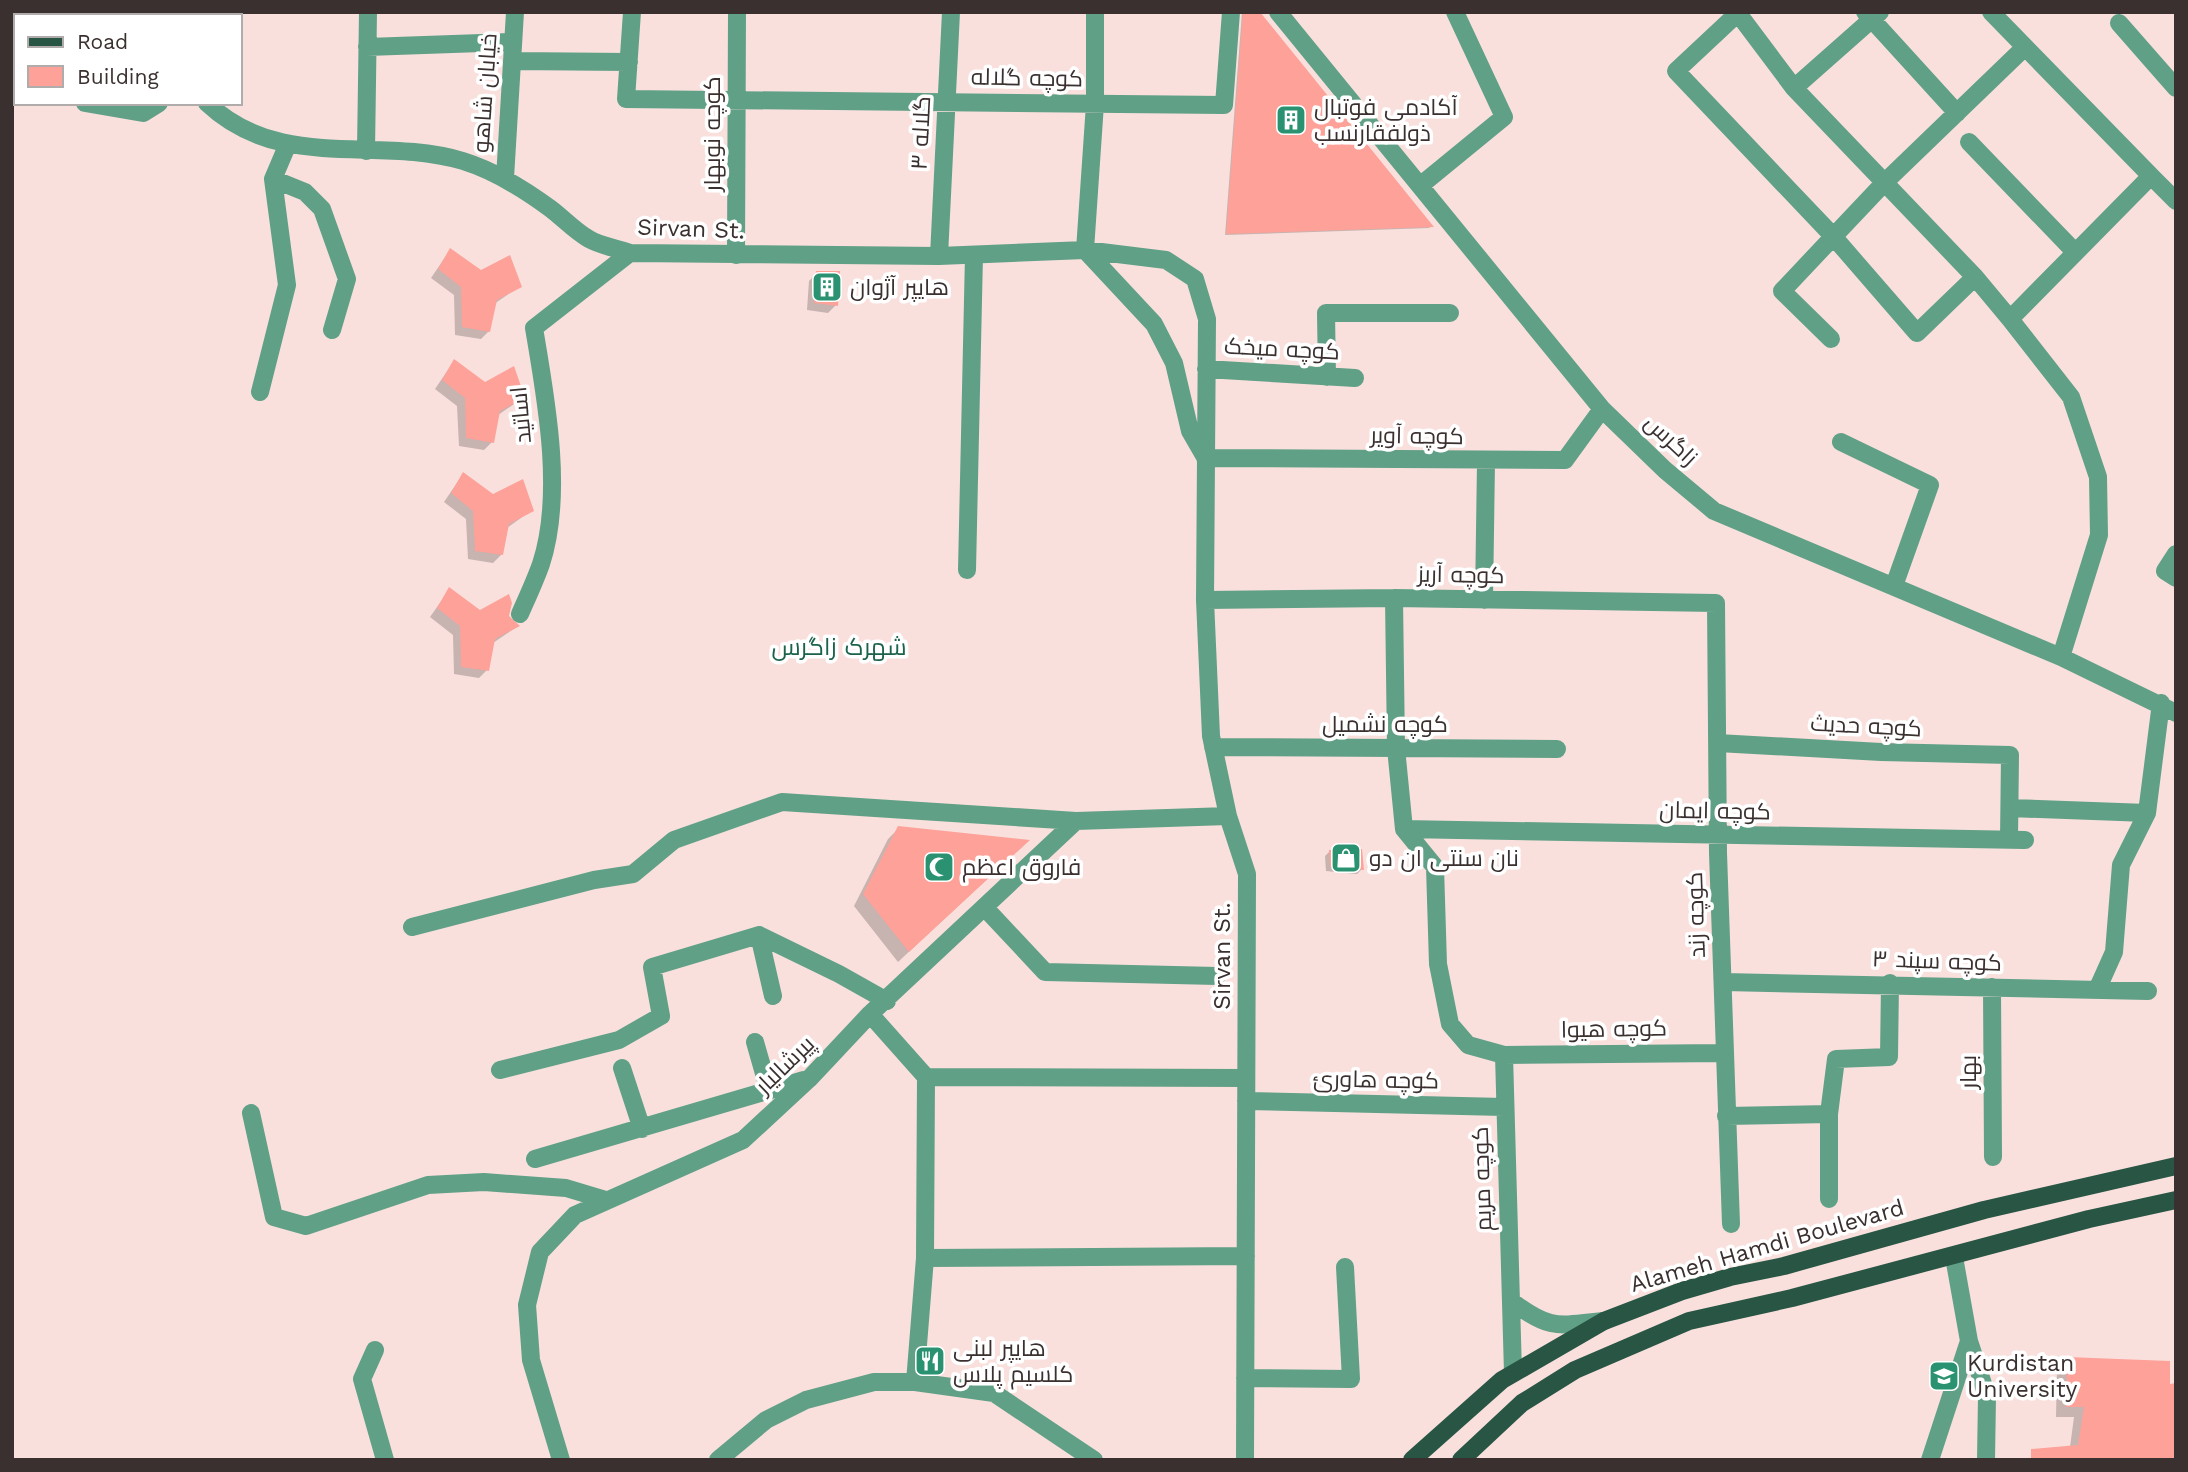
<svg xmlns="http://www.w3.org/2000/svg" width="2188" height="1472" font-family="'Work Sans',Cairo,sans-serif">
	<rect width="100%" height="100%" fill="#f9e0dd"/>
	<!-- shadow -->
	<path fill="#0003" d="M1242,12H1257L1430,228L1225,235Z
		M450,250L481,273L519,287L494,304L489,331L481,339L455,335L454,295L431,278Z
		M817,273L836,305L828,313L807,310L809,281Z
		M454,361L485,384L523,398L498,415L492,442L484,450L459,446L457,406L435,389Z
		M463,474L493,496L532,510L507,528L501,555L493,563L468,559L466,519L444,502Z
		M449,590L480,612L518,626L493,643L487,670L479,678L454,674L453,635L430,617Z
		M899,828L1017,851L898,962L854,906L888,839Z
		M1330,851L1362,869L1357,874L1326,871L1325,856Z
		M2068,1359L2169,1386L2176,1460L2070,1447L2074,1417H2056L2057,1370Z"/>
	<!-- building -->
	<path fill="#fda199" d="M1243,12H1260L1434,227L1226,234Z
		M450,248L481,270L510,255L522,287L497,300L490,332L462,327L461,287L438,269Z
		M816,271H840L838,306L814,303Z
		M454,359L485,382L514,366L525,398L500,411L494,443L466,438L465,398L442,380Z
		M463,472L493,494L523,479L534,511L509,524L503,555L475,551L473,511L451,493Z
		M449,587L480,610L509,594L512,603L509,616L520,626L495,639L489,671L461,667L460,626L437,608Z
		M898,826L1030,840L909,952L863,894Z
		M1362,849L1364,870L1330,867L1329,850Z
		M2067,1357L2170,1361V1384L2176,1383V1460H2031V1449L2078,1445L2084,1407H2066Z"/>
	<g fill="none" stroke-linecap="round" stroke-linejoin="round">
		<!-- minor -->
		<path stroke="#60a086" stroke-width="18" d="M155,12V16
			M632,12L626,99L1224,105L1231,12
			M1278,12L1602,409L1665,470L1714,511L2061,657L2176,713
			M1737,12L1794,88L1975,277L2010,319
			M1865,12L1957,113
			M1991,12L2151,176L2010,319L2071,397L2098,477L2099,535L2061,657
			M1738,13L1676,71L1832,235L1917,333L1975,277
			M2119,23L2176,88
			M367,47L513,42
			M512,61L629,62
			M1794,88L1880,12
			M12,91L16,92
			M85,103L143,113L159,103
			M207,103C281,173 376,135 463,161C495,171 524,189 551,209C564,219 576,232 589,239C601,246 617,248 630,253L939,256L1085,250L1166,260L1195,279L1207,319L1205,600L1211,736L1228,816L1247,874L1245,1460
			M1969,142L2075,252
			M366,151L368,12
			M2151,176L2176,201
			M505,178L515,12
			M273,179L305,192L322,209L347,279L332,330
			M1421,185L1504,117L1455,12
			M1085,250L1154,324L1174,363L1190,431L1205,457
			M1085,250L1095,104V12
			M736,255L737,12
			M939,256L951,12
			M1831,339L1782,291L1885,182L2025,47
			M1206,369L1355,378
			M1327,377L1326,313H1450
			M260,392L287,285L273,179L287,146
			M1841,442L1930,485L1894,586
			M1205,458L1565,460L1602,409
			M2176,554L2165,571L2176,578
			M967,570L974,255
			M1394,598L1396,748L1404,829L1435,867L1438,964L1450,1024L1468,1045L1504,1055L1725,1053
			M1205,600L1394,598L1716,603L1718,853L1731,1224
			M1484,600L1486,462
			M520,614C527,598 535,581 541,564C564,494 546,399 534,328L630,253
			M1718,743L1881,752L2010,755L2009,840
			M1213,747L1557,749
			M2010,808L2147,813
			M1404,829L2025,840
			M986,909L1045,972L1217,976
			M412,927L594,880L633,874L674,840L782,802L1076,821
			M759,935L773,996
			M1724,982L2148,991
			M1992,987L1993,1157
			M2097,990L2114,952L2121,865L2147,813L2161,703
			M870,1014L926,1077L925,1258L915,1382
			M755,1042L769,1091
			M1504,1055L1513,1373
			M622,1068L642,1129
			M500,1070L619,1040L661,1016L652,967L759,935L839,974L887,1001
			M926,1077L1246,1078
			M1246,1101L1504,1107
			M251,1113L274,1217L306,1226L428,1185L484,1182L566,1188L606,1200
			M1726,1116L1829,1114
			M535,1159L804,1080
			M1829,1199V1114L1836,1059L1889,1057L1890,983
			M1954,1257L1969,1341L1987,1396L1986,1460
			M925,1258L1246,1256
			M1511,1301C1550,1330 1556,1326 1604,1321
			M375,1350L362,1379L385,1460
			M1245,1378L1351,1379L1345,1267
			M561,1460L531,1360L527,1305L540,1252L575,1215L743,1140L809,1079L870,1014L1076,821L1228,816
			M718,1460L766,1420L806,1400L874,1382H915L994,1393L1094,1460
			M1930,1460L1969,1341"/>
		<!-- major -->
		<path stroke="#285544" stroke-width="18" d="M1412,1460L1502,1380L1604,1321L1682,1291L1730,1277L1784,1266L1984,1210L2176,1166
			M1461,1460L1522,1403L1575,1370L1689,1321L1792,1298L2089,1219L2176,1200"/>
	</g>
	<!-- icons -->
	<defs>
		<g id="building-square" transform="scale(1.575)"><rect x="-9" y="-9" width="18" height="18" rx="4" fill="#2a9270" stroke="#fff"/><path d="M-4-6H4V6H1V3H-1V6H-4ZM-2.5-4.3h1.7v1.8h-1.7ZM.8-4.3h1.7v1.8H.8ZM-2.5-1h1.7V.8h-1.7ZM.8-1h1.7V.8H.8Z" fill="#fff"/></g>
		<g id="shop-square" transform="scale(1.575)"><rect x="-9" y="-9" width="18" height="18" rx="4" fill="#2a9270" stroke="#fff"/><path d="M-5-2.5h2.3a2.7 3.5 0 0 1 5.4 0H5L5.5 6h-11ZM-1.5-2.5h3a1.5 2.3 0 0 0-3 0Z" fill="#fff"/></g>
		<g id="mosque-square" transform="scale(1.575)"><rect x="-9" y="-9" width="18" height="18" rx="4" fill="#2a9270" stroke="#fff"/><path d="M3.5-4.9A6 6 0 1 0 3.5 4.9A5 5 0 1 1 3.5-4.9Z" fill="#fff"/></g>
		<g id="restaurant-square" transform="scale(1.575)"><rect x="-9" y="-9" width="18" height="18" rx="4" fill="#2a9270" stroke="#fff"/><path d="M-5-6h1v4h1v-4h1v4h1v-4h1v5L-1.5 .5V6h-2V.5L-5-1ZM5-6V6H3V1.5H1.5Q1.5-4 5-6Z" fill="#fff"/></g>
		<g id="university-square" transform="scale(1.575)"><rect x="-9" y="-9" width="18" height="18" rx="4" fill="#2a9270" stroke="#fff"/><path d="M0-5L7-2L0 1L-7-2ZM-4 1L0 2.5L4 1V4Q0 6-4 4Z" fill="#fff"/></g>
	</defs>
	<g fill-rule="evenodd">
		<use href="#building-square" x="1291" y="120"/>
		<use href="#building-square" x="827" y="287"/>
		<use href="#shop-square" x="1346" y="858"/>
		<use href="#mosque-square" x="939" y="867"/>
		<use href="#restaurant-square" x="930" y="1361"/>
		<use href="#university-square" x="1944" y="1376"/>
	</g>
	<g text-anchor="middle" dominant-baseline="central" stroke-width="7" stroke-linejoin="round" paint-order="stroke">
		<!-- street labels -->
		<g font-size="23" fill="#3a302f" stroke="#fff">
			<text transform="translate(1027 78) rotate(1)">کوچه گلاله</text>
			<text transform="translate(485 93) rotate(-86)">خیابان شاهو</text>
			<text transform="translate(921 133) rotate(-87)">گلاله ۳</text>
			<text transform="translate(712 134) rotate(-90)">کوچه نوبهار</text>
			<text transform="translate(691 229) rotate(2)">Sirvan St.</text>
			<text transform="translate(1282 349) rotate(3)">کوچه میخک</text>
			<text transform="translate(521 415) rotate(-95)">اساتید</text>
			<text transform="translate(1417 436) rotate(1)">کوچه آویر</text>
			<text transform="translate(1671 440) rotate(43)">زاگرس</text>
			<text transform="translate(1461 575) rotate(1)">کوچه آریز</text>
			<text x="1385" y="724">کوچه نشمیل</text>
			<text transform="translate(1866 726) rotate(3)">کوچه حدیث</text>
			<text transform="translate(1715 811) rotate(1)">کوچه ایمان</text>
			<text transform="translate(1696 915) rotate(-92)">کوچه زند</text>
			<text transform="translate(1222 956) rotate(-90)">Sirvan St.</text>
			<text transform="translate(1937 961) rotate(2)">کوچه سپند ۳</text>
			<text transform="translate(1614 1029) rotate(-1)">کوچه هیوا</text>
			<text transform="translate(785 1065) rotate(-44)">پیرشالیار</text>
			<text transform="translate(1968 1072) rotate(-90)">بهار</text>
			<text transform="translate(1376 1080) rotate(1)">کوچه هاورئ</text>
			<text transform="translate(1482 1179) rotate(-92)">کوچه مریم</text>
			<text transform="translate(1767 1246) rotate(-16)">Alameh Hamdi Boulevard</text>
		</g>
		<!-- poi labels -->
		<g font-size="23" fill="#3a302f" stroke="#fff" text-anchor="start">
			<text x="1314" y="107">آکادمی فوتبال<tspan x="1314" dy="26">ذولفقارنسب</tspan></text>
			<text x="850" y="287">هایپر آژوان</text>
			<text x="1369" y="858">نان سنتی ان دو</text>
			<text x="962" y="867">فاروق اعظم</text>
			<text x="953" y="1348">هایپر لبنی<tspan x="953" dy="26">کلسیم پلاس</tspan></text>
			<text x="1967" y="1363">Kurdistan<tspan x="1967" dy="26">University</tspan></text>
		</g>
		<!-- neighbourhood labels -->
		<g font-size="24" fill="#1a624a" stroke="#fff">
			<text x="839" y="647">شهرک زاگرس</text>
		</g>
	</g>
	<!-- border -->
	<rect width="2188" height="1472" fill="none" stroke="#3a302f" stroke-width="28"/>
	<!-- legend -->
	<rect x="14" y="14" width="228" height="91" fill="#ffffff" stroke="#b0acac" stroke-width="2"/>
	<rect x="28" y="37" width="35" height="10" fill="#285544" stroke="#b0acac" stroke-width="2"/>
	<text x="77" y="49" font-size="21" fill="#3a302f">Road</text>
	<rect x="28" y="66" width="35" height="21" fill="#fda199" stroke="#b0acac" stroke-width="2"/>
	<text x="77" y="84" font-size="21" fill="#3a302f">Building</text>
</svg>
